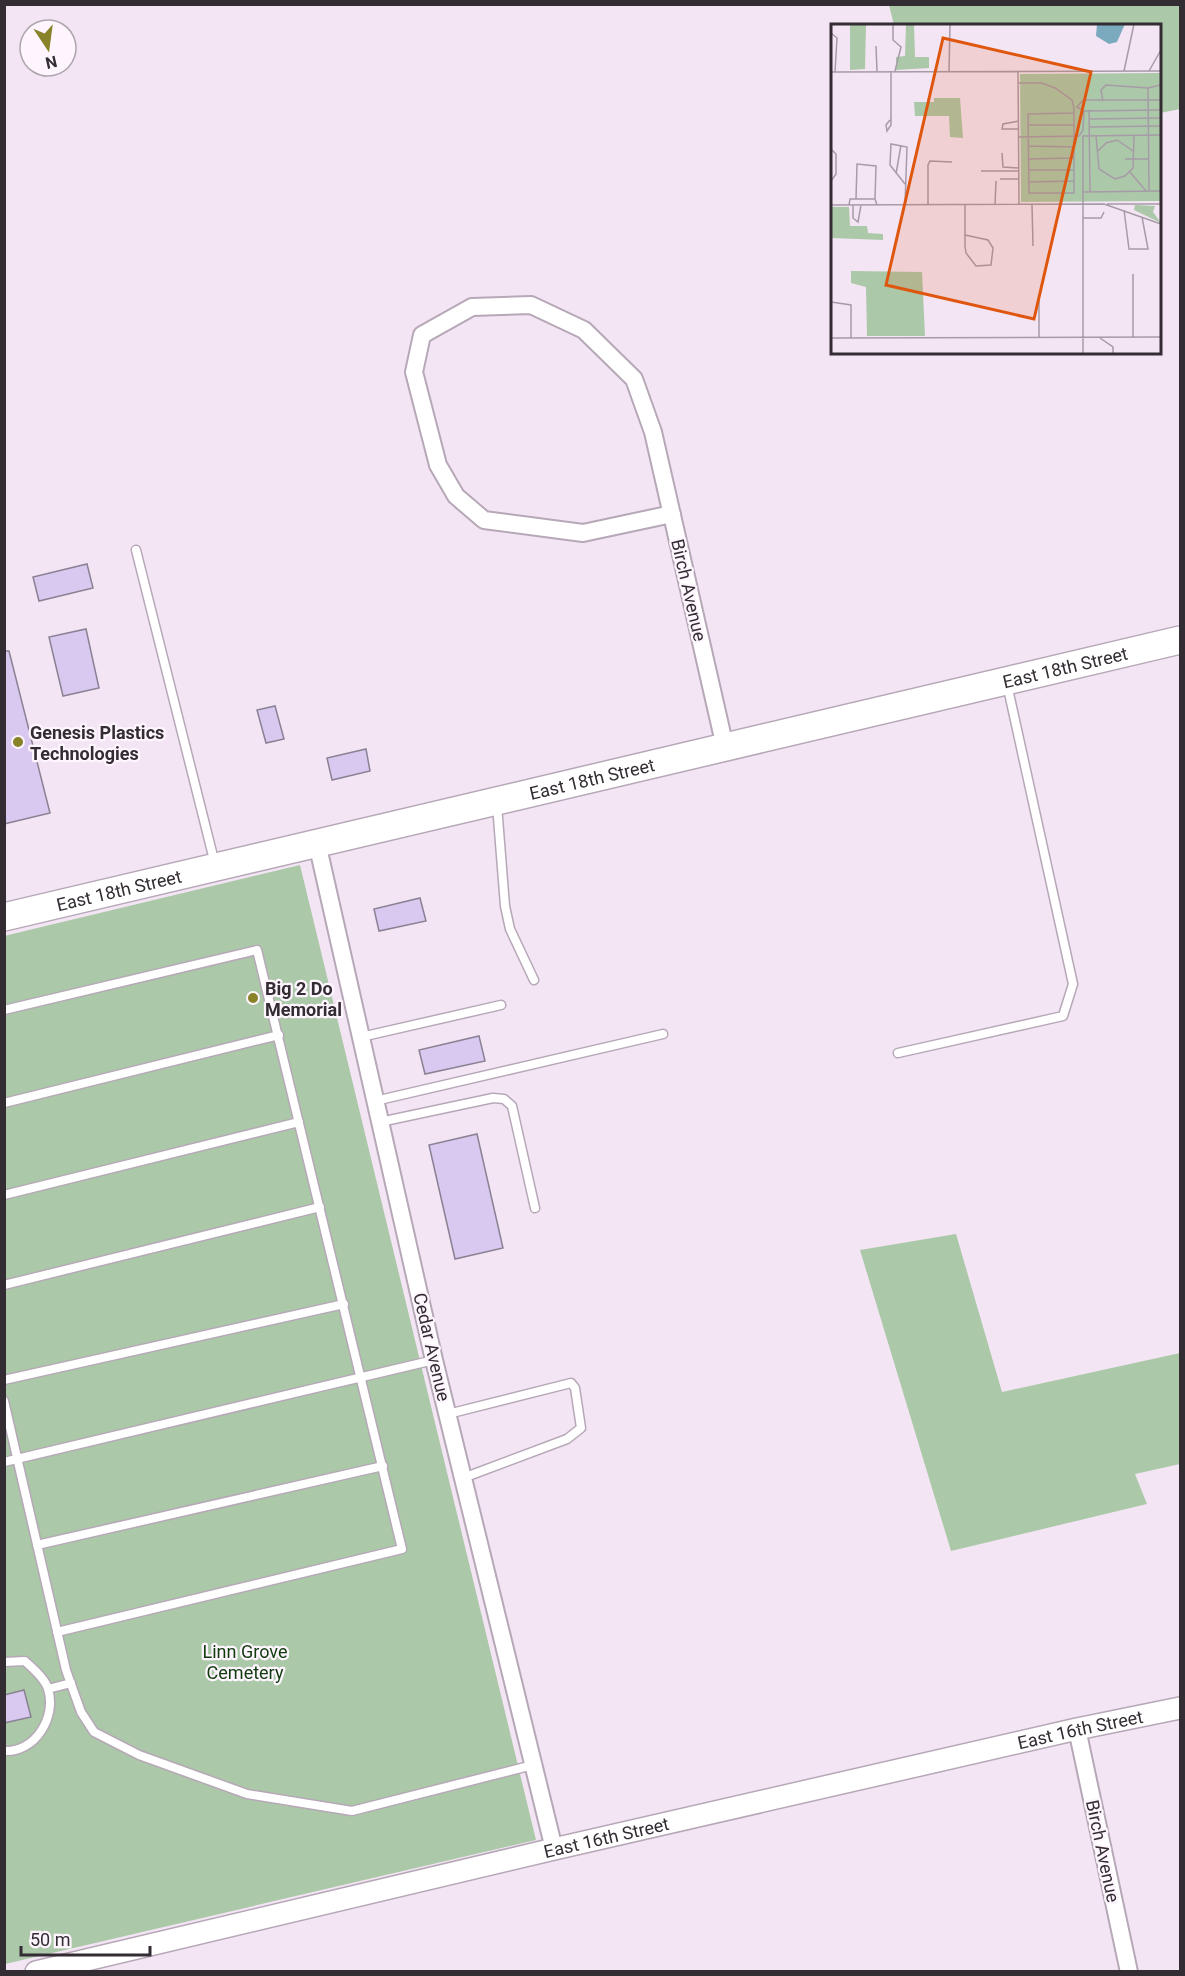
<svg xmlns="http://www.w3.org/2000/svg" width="1185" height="1976" font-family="Roboto,sans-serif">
	<rect width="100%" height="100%" fill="#f4e5f5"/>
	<!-- green -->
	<path fill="#abc8a8" d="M889,5H1180V109L1160,113V26L894,25Z
		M300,865L536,1840L5,1964L4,936Z
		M956,1234L1002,1392L1180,1353V1464L1135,1474L1147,1504L951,1551L860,1250Z"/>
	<!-- building -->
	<path fill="#d9c8f0" stroke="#898293" stroke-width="1.5" d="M87,564L93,588L39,601L33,577Z
		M86,629L99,688L63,696L49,637Z
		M4,651H9L50,813L4,824Z
		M275,706L284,739L266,743L257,710Z
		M366,749L370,771L332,780L327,758Z
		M420,898L426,921L379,931L374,909Z
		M479,1036L485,1061L425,1074L419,1050Z
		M477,1134L503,1248L455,1259L429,1145Z
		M24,1690L31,1717L4,1723V1695Z"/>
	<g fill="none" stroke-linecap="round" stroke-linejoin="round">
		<!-- service casing -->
		<g stroke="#b6a8b7" stroke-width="11">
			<path id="service" d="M136,550L215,864
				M497,805L505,906L510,929L534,980
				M4,1010L257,950L402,1549L57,1632
				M361,1037L501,1005
				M898,1053L1063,1016L1073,984L1007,684
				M375,1101L663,1034
				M4,1103L279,1035
				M380,1122L493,1098L504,1099L512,1106L535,1208
				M4,1195L299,1122
				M4,1285L320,1207
				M4,1380L344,1304
				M4,1401L66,1670L81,1712L94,1732L139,1755L247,1794L352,1811L533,1765
				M448,1414L571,1383L575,1388L581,1428L567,1439L463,1478
				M4,1462L434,1360
				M37,1545L383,1466
				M4,1662L25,1661C32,1668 45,1678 48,1689C57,1717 35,1753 4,1751
				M48,1689L71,1683"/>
		</g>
		<!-- minor casing -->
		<g stroke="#b6a8b7" stroke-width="20">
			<path id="minor" d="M672,514L583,533L484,520L456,496L438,465L414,372L422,335L472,307L531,305L584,330L634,379L653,432L725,747
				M317,843L434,1360L554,1849
				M1077,1729L1129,1972"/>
		</g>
		<!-- tertiary casing -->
		<g stroke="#b6a8b7" stroke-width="24">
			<g id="tertiary">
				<path id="s1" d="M36,1972L554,1849L1077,1729L1180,1708"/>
			</g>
		</g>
		<!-- primary casing -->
		<g stroke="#b6a8b7" stroke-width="30">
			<g id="primary">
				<path id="s2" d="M4,917L1180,640"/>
			</g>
		</g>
		<!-- service -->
		<use href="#service" stroke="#fff" stroke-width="8"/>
		<!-- minor -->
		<use href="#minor" stroke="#fff" stroke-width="16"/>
		<!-- tertiary -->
		<use href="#tertiary" stroke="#fff" stroke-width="21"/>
		<!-- primary -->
		<use href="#primary" stroke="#fff" stroke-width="27"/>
	</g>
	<!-- markers -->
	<g fill="#888229" stroke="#fef5fe" stroke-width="2">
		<circle cx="18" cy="742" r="6"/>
		<circle cx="253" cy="998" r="6"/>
	</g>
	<g text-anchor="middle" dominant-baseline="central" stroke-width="4.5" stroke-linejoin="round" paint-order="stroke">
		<!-- street labels -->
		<g font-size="18" fill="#332d33" stroke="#fef5fe">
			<text transform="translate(689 590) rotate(77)">Birch Avenue</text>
			<text stroke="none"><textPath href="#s2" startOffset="1090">East 18th Street</textPath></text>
			<text stroke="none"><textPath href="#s2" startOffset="604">East 18th Street</textPath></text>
			<text stroke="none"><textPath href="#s2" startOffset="118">East 18th Street</textPath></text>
			<text transform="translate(432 1347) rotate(77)">Cedar Avenue</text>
			<text stroke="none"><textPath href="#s1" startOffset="1072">East 16th Street</textPath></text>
			<text stroke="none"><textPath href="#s1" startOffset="586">East 16th Street</textPath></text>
			<text transform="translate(1103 1851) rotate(78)">Birch Avenue</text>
		</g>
		<!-- poi labels -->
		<g font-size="18" font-weight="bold" fill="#332d33" stroke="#fef5fe" text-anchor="start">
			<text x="30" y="732">Genesis Plastics<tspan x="30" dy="21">Technologies</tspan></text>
			<text x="265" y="988">Big 2 Do<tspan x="265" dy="21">Memorial</tspan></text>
		</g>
		<!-- park labels -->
		<g font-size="18" fill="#103c0d" stroke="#fef5fe">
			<text x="245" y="1651">Linn Grove<tspan x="245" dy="21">Cemetery</tspan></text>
		</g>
	</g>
	<!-- overview -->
	<g transform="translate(831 24)">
		<rect width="330" height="330" fill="#f4e5f5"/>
		<path d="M19,0H35L34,45L19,46ZM75,0H83L84,33H98V44L65,46V33L74,32ZM330,49V177L190,178L189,50ZM103,74H129L132,114L119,113L118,92H84L83,78H103ZM304,181L324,182L322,188L330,199L303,186ZM0,183H18L19,202H36L37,209L52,210V216L0,214ZM20,247L91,248L94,312H36L35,263L20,259Z" fill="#abc8a8"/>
		<path d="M266,0H294L286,18L278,20L265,12Z" fill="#7baabe"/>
		<path fill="none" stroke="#a79ba7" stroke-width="1.5" d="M62,0V16L70,23L64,47M0,9L6,14L4,48M45,22L46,47M293,47L303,0M318,47L330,26M0,48L330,47M118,48L119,0M187,48L188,181M187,59H211L224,64L241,76L243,84V169H198L197,90L243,89M317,64L318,166M330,76H252L246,83L253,87L330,86M272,77L270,66L275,61L317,64L330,61M258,86L259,168M258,95L330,94M59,96L55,101L56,107L60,101V47M188,97L172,100L171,105H188M197,101H243M258,103L330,102M251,112L330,111M252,112V168L330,167M265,112L268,145L284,155L294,152L302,144L303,112M188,113L248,112L252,106L253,87M198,122L243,123M0,125L5,130V150L0,157M267,127L275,119L286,116L302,127M171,129L172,143L188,144M198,135L243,134M294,135H318M198,146H243M150,147H188M299,148L315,167M65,150L70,121M169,155H188M198,158L243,157M74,160L59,141L60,120L76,123L74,181M252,168V330M25,175L26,140L45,142L44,175M97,180V141L99,137L121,138M276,180H330M0,181L273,180L330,200M18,181L19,175H44L46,181M22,181V194L27,198L30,181M164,181L165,157M201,181L202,222M293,186L298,225H317L311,193M252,194H270L273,188M134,211L157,216L162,224L160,241L145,242L135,229L134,222V181M302,250V313M208,276V314M0,278L20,281V314M0,314L330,313M269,314L282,323V330"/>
		<path fill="#df570e" fill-opacity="0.15" stroke="#df570e" stroke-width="3" d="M112,14L260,48L203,295L55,261Z"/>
		<rect width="330" height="330" fill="none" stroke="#332d33" stroke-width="3"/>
	</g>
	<!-- border -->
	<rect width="1185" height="1976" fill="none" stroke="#332d33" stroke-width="12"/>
	<!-- north arrow -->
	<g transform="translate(48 48) rotate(167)"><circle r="28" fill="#fef5fe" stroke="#ada5ad" stroke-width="1.5"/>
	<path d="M0-4.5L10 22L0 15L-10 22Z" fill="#888229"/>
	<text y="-9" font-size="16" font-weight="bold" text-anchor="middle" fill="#332d33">N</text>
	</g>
	<!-- scale -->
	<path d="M21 1946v9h129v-9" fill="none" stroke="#332d33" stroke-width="3"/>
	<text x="30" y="1946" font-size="18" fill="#332d33" stroke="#fef5fe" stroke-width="4.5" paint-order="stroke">50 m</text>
</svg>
